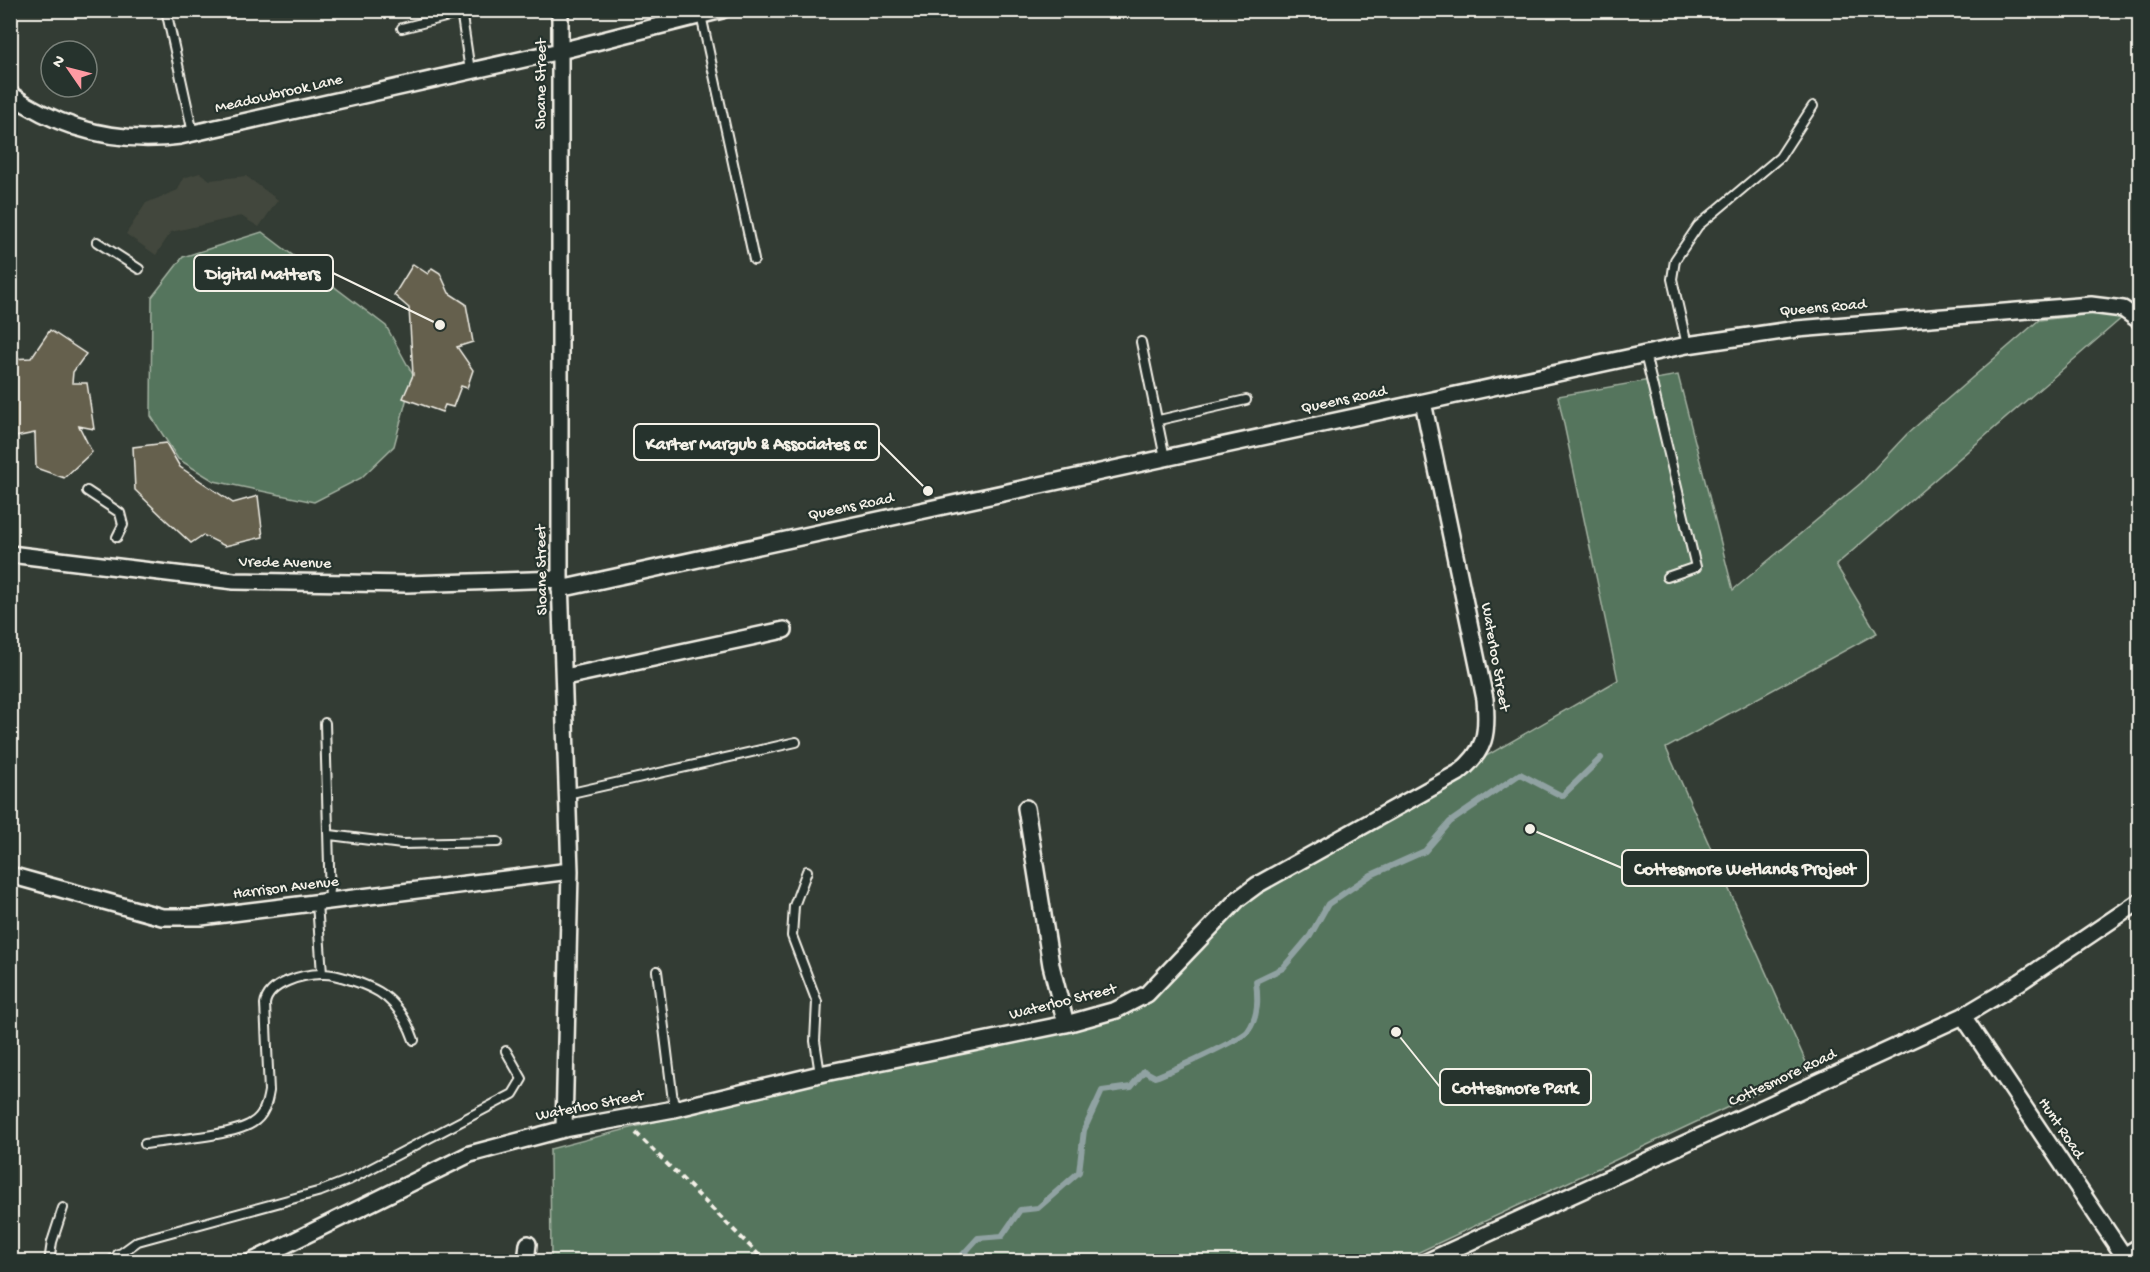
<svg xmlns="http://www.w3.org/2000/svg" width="2150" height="1272" font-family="'Gochi Hand',sans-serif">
	<rect width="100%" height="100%" fill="#333c34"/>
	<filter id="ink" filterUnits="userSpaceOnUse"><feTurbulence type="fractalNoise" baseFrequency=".0167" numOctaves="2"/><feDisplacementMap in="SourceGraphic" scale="12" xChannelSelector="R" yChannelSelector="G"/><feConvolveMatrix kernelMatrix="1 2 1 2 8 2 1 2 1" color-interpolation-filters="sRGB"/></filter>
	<g filter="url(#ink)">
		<!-- built -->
		<path fill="#42473c" d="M200,173L210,180L246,176L278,200L259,227L241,216L171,232L156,255L126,234L146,203L178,190L183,178Z"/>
		<!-- green -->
		<path fill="#55745d" stroke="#a4b2a2" stroke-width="1.5" d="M262,232L386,326L413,375L394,446L361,478L314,502L214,481L178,459L151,416L152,297L183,257Z
			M2131,310L1836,565L1877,633L1666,748L1809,1069L1400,1261H551L550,1149L1142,995L1240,898L1618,680L1558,396L1678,375L1733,590L1861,483L1907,434L2039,320Z"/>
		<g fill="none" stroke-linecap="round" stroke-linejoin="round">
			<!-- stream -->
			<path stroke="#90a2a2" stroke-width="6" d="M956,1262L978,1238L1002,1236L1020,1210L1038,1208L1079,1172L1084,1130L1102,1091L1131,1087L1144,1071L1155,1077C1167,1073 1242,1039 1248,1031C1259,1016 1258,998 1256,981L1283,968L1310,936L1328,904L1371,875L1425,851L1450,822L1520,774L1562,796L1601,758"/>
		</g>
		<!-- building -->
		<path fill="#65614e" stroke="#f4f1e8" stroke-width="1.5" d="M413,264L428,274L432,268L440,273L449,293L466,304L473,342L457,347L473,370L467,388L461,386L453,407L445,405L442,412L403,398L413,375L409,308L394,295Z
			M50,330L86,354L73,372L72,383H87L94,429L79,426L92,452L64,478L36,468L35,433L10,438V359L31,358Z
			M166,443L180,467L233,503L258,496L263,537L225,546L203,535L191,543L167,521L135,490L133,447Z"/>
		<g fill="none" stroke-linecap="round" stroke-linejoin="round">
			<!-- lane casing -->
			<g stroke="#f4f1e8" stroke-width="12">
				<path id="lane" d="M166,10L193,133
					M461,10L470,71
					M701,15L754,260
					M402,28L461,13
					M97,242L139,269
					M1141,342L1165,458
					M1687,345L1672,279L1675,260L1698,226L1780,157L1813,106
					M1645,354L1696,567L1667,577
					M1159,420L1246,400
					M87,491L120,513L123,525L117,537
					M325,723L330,902
					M567,794L796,742
					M330,835L402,844L498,842
					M807,871L794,906L792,936L817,1002L815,1041L820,1074
					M317,903L322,974
					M657,971L674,1109
					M145,1144C170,1140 232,1136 252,1123C264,1116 267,1103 269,1091L265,1004C268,983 303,974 322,974C336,973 367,985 379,992C397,1003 407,1020 414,1040
					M118,1254L126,1262
					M49,1262L52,1242L63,1208
					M109,1262L138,1241L321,1191L349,1180L513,1094L522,1079L506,1051"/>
			</g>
			<!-- street casing -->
			<g stroke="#f4f1e8" stroke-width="20">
				<path id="street" d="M560,10V579L570,871L564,1129
					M10,94C62,130 118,144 180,136L560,51L722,10
					M10,554L234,581L407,584L560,579
					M560,589L1687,345L1797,329L2091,305L2123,309L2140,321
					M565,677L784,630
					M1026,808L1051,965L1066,1024
					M10,875L162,917H201L570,871
					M1963,1016L2128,1262
					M2124,1256L2140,1246
					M251,1262L470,1154L564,1129L674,1109L820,1074L1066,1024L1116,1010L1147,994L1238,899L1257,885L1458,773C1486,751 1488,733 1485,699L1423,402
					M526,1262L528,1244
					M1426,1262L1963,1016L2020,982L2140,901"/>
			</g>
			<!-- path -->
			<path stroke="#f4f1e8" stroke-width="4" stroke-dasharray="6 4.5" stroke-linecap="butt" d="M636,1133L766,1262"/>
			<!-- lane -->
			<use href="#lane" stroke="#26332d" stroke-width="8"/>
			<!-- street -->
			<use href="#street" stroke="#26332d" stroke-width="15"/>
		</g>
	</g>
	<g text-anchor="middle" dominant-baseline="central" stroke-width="4.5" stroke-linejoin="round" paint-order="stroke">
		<!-- street labels -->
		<g font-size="16" fill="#f4f1e8" stroke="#26332d">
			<text transform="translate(542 84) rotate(-90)">Sloane Street</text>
			<text transform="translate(279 95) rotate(-13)">Meadowbrook Lane</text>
			<text transform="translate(1823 309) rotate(-5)">Queens Road</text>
			<text transform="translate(1344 401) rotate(-12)">Queens Road</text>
			<text transform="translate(851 508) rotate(-12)">Queens Road</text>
			<text transform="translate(285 564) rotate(1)">Vrede Avenue</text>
			<text transform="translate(543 570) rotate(-91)">Sloane Street</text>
			<text transform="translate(1494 657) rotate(80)">Waterloo Street</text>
			<text transform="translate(286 889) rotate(-7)">Harrison Avenue</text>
			<text transform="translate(1063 1003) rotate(-14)">Waterloo Street</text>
			<text transform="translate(1783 1079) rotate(-25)">Cottesmore Road</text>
			<text transform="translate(590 1107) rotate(-11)">Waterloo Street</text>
			<text transform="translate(2060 1129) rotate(56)">Hunt Road</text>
		</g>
	</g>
	<!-- callouts -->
	<path fill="none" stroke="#f4f1e8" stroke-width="2" d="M440 325L333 273M928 491L879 442M1530 829L1622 868M1396 1032L1440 1087"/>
	<g fill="#f4f1e8" stroke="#26332d" stroke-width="2">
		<circle cx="440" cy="325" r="6"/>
		<circle cx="928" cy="491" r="6"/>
		<circle cx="1530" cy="829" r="6"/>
		<circle cx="1396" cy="1032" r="6"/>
	</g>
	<g fill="#26332d" stroke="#f4f1e8" stroke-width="2">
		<rect x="194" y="255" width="139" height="36" rx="6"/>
		<rect x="634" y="424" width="245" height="36" rx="6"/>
		<rect x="1622" y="850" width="246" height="36" rx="6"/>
		<rect x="1440" y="1069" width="151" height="36" rx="6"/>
	</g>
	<g font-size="18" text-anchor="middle" font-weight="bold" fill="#f4f1e8">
		<text x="263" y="279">Digital Matters</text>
		<text x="756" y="449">Karter Margub &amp; Associates cc</text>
		<text x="1745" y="874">Cottesmore Wetlands Project</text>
		<text x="1515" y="1093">Cottesmore Park</text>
	</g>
	<!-- margin -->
	<rect width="2150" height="1272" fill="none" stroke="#26332d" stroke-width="36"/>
	<rect x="18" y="18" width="2114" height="1236" fill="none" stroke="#f4f1e8" stroke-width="2" filter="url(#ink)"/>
	<!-- north arrow -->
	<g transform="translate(69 69) rotate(305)"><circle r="28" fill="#26332d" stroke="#787f78" stroke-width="1.5"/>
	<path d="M0-4.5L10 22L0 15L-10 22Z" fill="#ff9aa2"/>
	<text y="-9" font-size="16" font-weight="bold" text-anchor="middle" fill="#f4f1e8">N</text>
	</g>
</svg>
